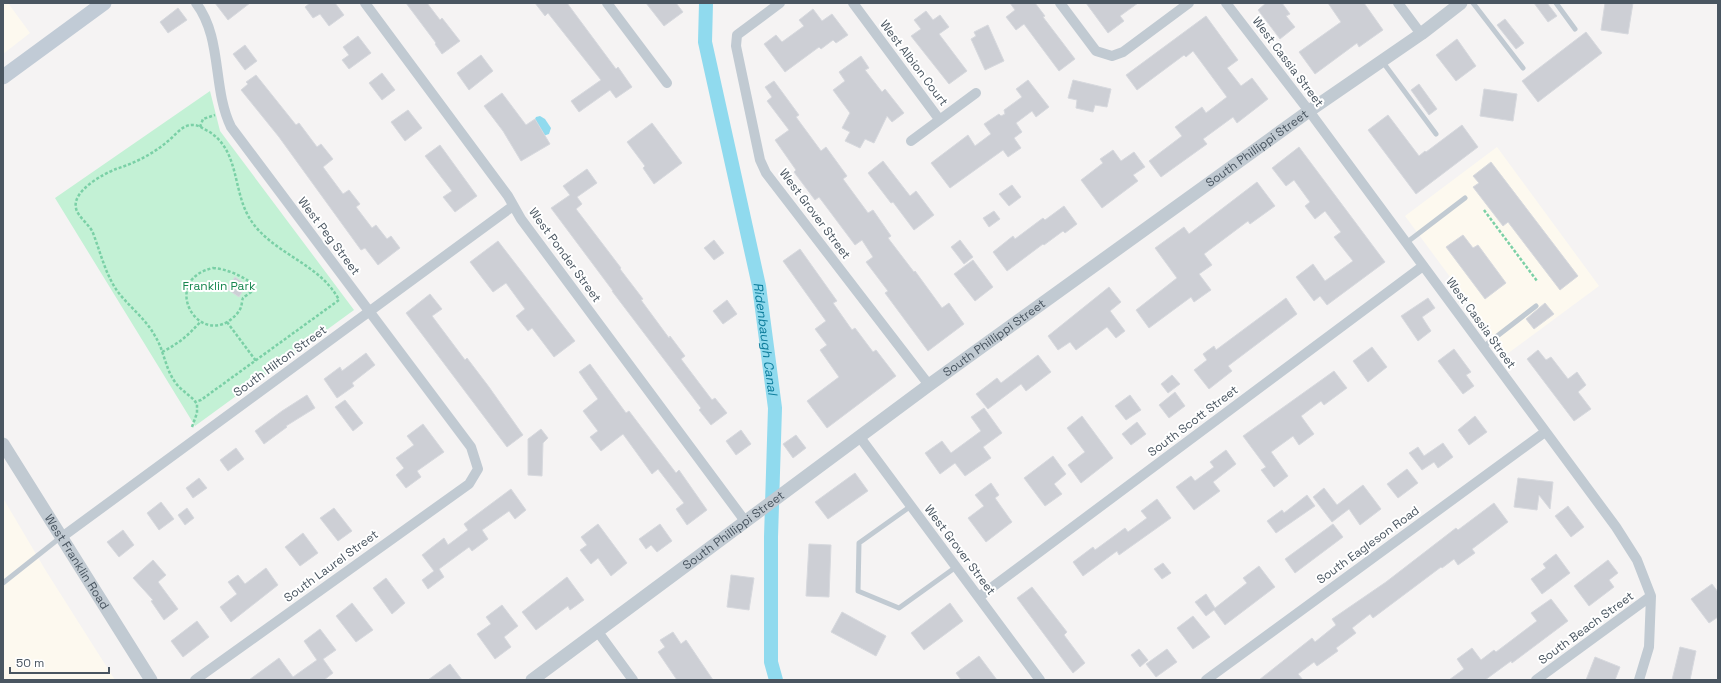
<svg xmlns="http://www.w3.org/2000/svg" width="1721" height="683" font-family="'Space Grotesk',sans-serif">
	<rect width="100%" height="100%" fill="#f5f3f3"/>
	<!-- commercial -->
	<path fill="#fdf9ef" d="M3,3H8L30,33L3,54Z
		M1497,147L1599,286L1507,354L1405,216Z
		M3,498L46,571L115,680H3Z"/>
	<!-- green -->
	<path fill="#c3f1d5" d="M210,91L220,131L354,310L195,426L55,198Z"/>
	<!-- water -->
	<path fill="#90daee" d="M540,116L545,119L551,128L549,134L543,136L534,121L536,117Z"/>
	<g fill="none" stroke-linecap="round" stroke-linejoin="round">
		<!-- canal -->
		<path stroke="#90daee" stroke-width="14" id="s1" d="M706,3L705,42L759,286L775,408L771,537V662L776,680"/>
	</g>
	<!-- building -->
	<path fill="#cdcfd5" stroke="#d7d9de" d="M215,3H250L228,20Z
		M310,3H335L344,15L329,26L320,14L313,18L305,7Z
		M406,3H427L440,20L442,18L460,41L442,54L435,44L436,43Z
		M535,3H567L616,69L618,67L632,87L616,98L610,90L579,112L571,101L601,80L548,13L545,16Z
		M646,3H676L683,12L664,26Z
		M1010,3H1035L1045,16L1043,17L1075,59L1059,71L1024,24L1016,30L1006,17L1015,10Z
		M1086,3H1138L1120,16L1124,21L1108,33Z
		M1266,3H1282L1290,14L1286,16L1295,27L1280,39L1258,10Z
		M1328,3H1364L1383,30L1359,47L1357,43L1315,74L1299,52L1341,22Z
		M1534,3H1547L1557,16L1548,22Z
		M1605,3H1633L1628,34L1601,30Z
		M178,8L187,20L168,33L160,22Z
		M813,9L822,21L832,14L848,35L836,43L833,40L821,49L819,47L785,72L764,44L776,35L782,42L804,26L799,20Z
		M926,11L933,20L940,15L949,27L939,34L967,71L949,84L911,36L921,29L914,20Z
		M1206,16L1238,60L1227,68L1241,86L1252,78L1268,99L1237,123L1233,117L1203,139L1207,144L1161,177L1149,161L1182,136L1175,127L1202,107L1206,113L1227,97L1193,51L1186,57L1184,55L1137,90L1126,75Z
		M1505,19L1524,43L1516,49L1497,25Z
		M988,25L1004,61L985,70L971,39L976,36L974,32Z
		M1586,32L1602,53L1538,102L1522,81Z
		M358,36L371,53L349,69L342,60L349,55L343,47Z
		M1457,39L1476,66L1456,81L1436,55Z
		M245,45L257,61L245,70L233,54Z
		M481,55L493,71L469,90L457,73Z
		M861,56L869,68L865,70L882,92L885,89L904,113L892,122L887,116L874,143L865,139L860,148L845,141L850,132L842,128L850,113L833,90L845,81L839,72Z
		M382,73L395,90L382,100L369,83Z
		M256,75L296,125L299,123L317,147L321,144L333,159L323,167L343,194L349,190L360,204L356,207L372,228L376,225L387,239L391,236L400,248L378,265L365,248L361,250L279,137L241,90L248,84L246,82Z
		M1028,80L1049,107L1036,117L1032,111L1016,123L1022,132L1014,138L1021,148L1008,157L1003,150L950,188L931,163L968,135L975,146L991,134L984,124L999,114L1001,116L1005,114L1004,110L1022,97L1016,89Z
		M1073,80L1111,89L1107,107L1095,105L1093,112L1076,108L1077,100L1068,98Z
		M774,81L799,115L796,117L821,151L826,147L847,176L843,179L868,213L873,210L891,236L888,238L914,272L915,271L942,308L949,303L964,324L928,351L885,293L888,291L866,262L873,257L862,240L855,245L819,197L815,200L794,172L796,170L775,140L789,130L767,101L772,97L765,87Z
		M1419,84L1437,109L1429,115L1411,90Z
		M1484,89L1517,94L1513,121L1480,116Z
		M502,93L526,125L535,119L550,144L521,161L503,131L484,106Z
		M408,110L422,128L405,141L391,122Z
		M1388,115L1419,156L1425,151L1426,152L1462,125L1478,147L1416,194L1368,130Z
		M652,123L682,163L654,184L643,168L645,166L627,142Z
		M440,145L477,196L455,212L443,197L452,191L425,156Z
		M1299,147L1385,262L1327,305L1320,296L1314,301L1296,277L1313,264L1325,281L1353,261L1334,237L1341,232L1325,211L1315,219L1305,206L1310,202L1294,180L1286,186L1272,168Z
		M1113,150L1121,161L1134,152L1145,167L1133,175L1138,181L1102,208L1081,180L1103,163L1100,159Z
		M883,161L910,196L916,191L934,215L914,230L893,202L891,203L868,173Z
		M1491,162L1578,276L1560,290L1508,222L1503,226L1473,187L1479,183L1473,176Z
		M587,169L597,183L577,197L582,204L576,209L621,268L620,269L643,299L641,300L669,338L670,336L685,356L681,359L712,400L715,398L727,413L711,425L699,410L701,408L612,291H613L551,208L570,195L563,186Z
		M1257,182L1275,206L1250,224L1248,221L1204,254L1212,265L1199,274L1211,290L1194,302L1191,297L1149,328L1136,310L1177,278L1155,248L1184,227L1189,234Z
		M1012,185L1021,197L1009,206L999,194Z
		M1064,206L1077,224L1065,233L1063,231L1044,245L1043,244L1007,271L993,252L1013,236L1015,239L1043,218L1045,220Z
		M994,211L1000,219L989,227L983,218Z
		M1463,235L1473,248L1478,245L1506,283L1485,299L1446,247Z
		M714,240L724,253L714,260L704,248Z
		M960,240L973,257L964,264L951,247Z
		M498,241L575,341L554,357L532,328L528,331L516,316L525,309L506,283L493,292L470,262Z
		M800,249L837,301L833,303L852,330L855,328L873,352L876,350L896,376L827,428L807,401L839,377L820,350L827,345L815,329L826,321L783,261Z
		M973,260L993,287L975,301L954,274Z
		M235,277L246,285L239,297L227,289Z
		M1109,287L1121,302L1110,311L1125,331L1116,338L1107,327L1076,350L1070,342L1058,350L1048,336Z
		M430,294L442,309L432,316L465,360L467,358L489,387L523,435L507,447L406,313Z
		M1286,298L1297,314L1228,366L1232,371L1209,389L1194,370L1207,360L1203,354L1214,346L1216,350Z
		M1428,298L1435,308L1422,317L1431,331L1418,341L1401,316Z
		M727,300L737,314L723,324L713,311Z
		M1545,303L1554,314L1534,329L1526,319Z
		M1372,347L1387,367L1368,382L1353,361Z
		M1454,349L1471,372L1466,375L1474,386L1463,394L1438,361Z
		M1538,350L1546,360L1551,357L1568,379L1577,372L1586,385L1578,392L1591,409L1574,421L1527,359Z
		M366,353L375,365L352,383L354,386L337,398L324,379L340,367L342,371Z
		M1038,355L1051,372L1026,391L1021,384L988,409L976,394L997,378L1001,383Z
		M590,364L626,413L629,411L676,473L679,470L707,510L687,525L676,509L684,503L658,469L652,474L623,434L601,451L590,437L598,431L583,411L598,399L579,372Z
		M1334,371L1347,388L1324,405L1321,401L1301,416L1314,434L1299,445L1293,436L1271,452L1288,476L1274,487L1261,470L1266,467L1243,436Z
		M1172,375L1180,384L1168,393L1161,384Z
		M1175,392L1185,406L1169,418L1159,405Z
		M307,395L315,408L286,426L287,427L264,444L255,431L282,411Z
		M1130,395L1141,410L1126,420L1115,406Z
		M345,400L363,423L353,431L335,407Z
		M984,408L1002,433L983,447L991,458L965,476L955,463L940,474L925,453L942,441L951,453L981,431L971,417Z
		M1082,416L1113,458L1081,483L1068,465L1085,452L1067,428Z
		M1475,416L1487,432L1469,445L1458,430Z
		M1137,422L1146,434L1131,445L1122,434Z
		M423,424L444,452L417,471L421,477L406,488L396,475L404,468L396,458L414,445L407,436Z
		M541,429L548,438L543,443L542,476L528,475V439Z
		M741,430L751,444L736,455L726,441Z
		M796,435L806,448L793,458L783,444Z
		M1443,443L1453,457L1438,468L1434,462L1422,470L1409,453L1418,447L1424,456Z
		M236,448L244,459L228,471L220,460Z
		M1226,450L1236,464L1213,482L1220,491L1194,510L1176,487L1191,476L1195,481L1214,467L1210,462Z
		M1053,456L1066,474L1054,484L1062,494L1045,506L1024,478Z
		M1407,469L1418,483L1398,498L1387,484Z
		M855,473L868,491L828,519L815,502Z
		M199,478L207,488L193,498L186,488Z
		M1518,478L1553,482L1550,509L1539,495L1537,510L1514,507Z
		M991,483L999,495L995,498L1012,522L986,542L968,518L984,506L975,495Z
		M1363,485L1381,509L1360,525L1349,509L1332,522L1313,497L1324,488L1337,505Z
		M511,489L526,510L515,519L509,511L482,530L488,539L472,551L469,547L439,569L444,577L428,589L422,580L434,571L422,555L444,538L448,545L468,530L464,524Z
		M1307,495L1315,506L1276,533L1267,521L1282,510L1284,513Z
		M1157,499L1171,518L1119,555L1117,551L1083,576L1073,562L1093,547L1095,550L1125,528L1128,532L1147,518L1141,511Z
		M161,502L174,519L159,530L147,513Z
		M1494,503L1508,522L1472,549L1475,553L1458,565L1454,559L1442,568L1441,567L1373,618L1370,614L1352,628L1356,633L1336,648L1338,651L1317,666L1314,662L1298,674L1303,680H1259L1312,638L1315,642L1336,625L1332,619L1386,582L1456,528L1458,530Z
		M1568,506L1584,527L1571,537L1555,516Z
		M187,508L194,518L185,525L178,515Z
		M334,508L352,531L338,541L320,518Z
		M598,524L627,563L611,576L598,558L591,564L580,550L587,545L581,537Z
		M660,524L672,541L657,552L651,545L646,549L639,539Z
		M1333,524L1343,537L1295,573L1285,559Z
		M123,530L134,545L119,557L107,542Z
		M303,533L318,553L300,566L285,547Z
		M809,544L831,545L829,597L806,596Z
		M1556,554L1570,573L1542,594L1531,579L1546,568L1543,564Z
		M153,560L166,575L158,582L178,609L164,620L151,601L153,600L133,578Z
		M1608,560L1618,573L1609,580L1614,587L1589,606L1574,586Z
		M1163,563L1171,573L1162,579L1154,569Z
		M1259,566L1275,587L1225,625L1214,610L1206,616L1195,602L1206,594L1215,608L1247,583L1243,578Z
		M266,568L278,585L231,622L220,607L237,594L228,582L238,575L245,584Z
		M731,575L754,578L749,610L727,607Z
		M567,577L584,600L570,610L568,606L536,630L522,612Z
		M386,578L405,603L392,614L373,588Z
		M1712,584L1718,592V617L1709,623L1691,599Z
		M1032,587L1067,632L1064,635L1085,663L1073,673L1017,598Z
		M1551,599L1568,621L1512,663L1511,661L1485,680H1449L1464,669L1457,659L1472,648L1481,660L1494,650L1496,652L1537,621L1531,613Z
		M352,603L373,630L356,642L336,616Z
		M950,603L963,621L924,650L911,633Z
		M502,605L518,626L504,637L511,647L495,659L477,634L491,624L486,617Z
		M842,612L886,636L876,656L831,632Z
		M1193,616L1210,637L1193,649L1177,628Z
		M197,621L209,637L183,657L171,641Z
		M320,629L336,650L323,659L333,673L324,680H249L279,658L293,677L317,660L304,641Z
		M673,632L681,644L686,640L713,680H677L658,652L665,647L660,640Z
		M1680,647L1696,651L1690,680H1672Z
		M1139,649L1148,660L1140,667L1131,655Z
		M1167,649L1177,662L1156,677L1146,664Z
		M979,656L997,680H961L956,673Z
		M1595,657L1620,667L1615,680H1586Z
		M450,664L462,680H428Z"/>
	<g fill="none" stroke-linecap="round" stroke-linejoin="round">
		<!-- path -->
		<path stroke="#7ad0a6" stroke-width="2.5" stroke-dasharray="3 2" stroke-linecap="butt" d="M200,127L203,119L215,115
			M1484,210L1537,281
			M213,268C226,269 241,275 251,283V292C249,294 245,296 243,298C242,300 242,304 241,307C239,313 234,317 229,321C194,343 162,279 213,268Z
			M227,322L256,361
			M162,352C178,344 189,335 201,321
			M192,427L197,413V404C191,395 181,391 175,382C165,368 164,350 155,336C145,317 125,304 114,286C104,269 100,251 93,233C90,225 77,216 76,208C72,191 103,174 116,169C135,163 153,154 168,141C176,135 182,124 194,125C199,125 203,129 208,131C240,150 232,190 250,219C272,254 320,263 339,300L201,400L195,402"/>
		<!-- service -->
		<path stroke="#c1cad2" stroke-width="5" d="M1473,3L1523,68
			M1556,3L1575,29
			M1382,61L1436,134
			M1406,243L1465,198
			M1483,347L1536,306
			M911,506L859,543L858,591L899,608L956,567
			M3,583L61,537"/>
		<!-- minor -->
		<path stroke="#c1cad2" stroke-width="10" d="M365,3L508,196L521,219L745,521
			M607,3L667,83
			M780,3L737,35L736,46L760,160L766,173L929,385
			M853,3L939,119
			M1060,3L1096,51L1112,56L1123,52L1189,3
			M1226,3L1309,111L1616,527L1637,560L1651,596L1649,647L1639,680
			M1398,3L1421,34
			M911,141L976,93
			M859,436L1040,680
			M62,537L513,206
			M979,597L1423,266
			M598,632L633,680
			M195,680L469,484L478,469L471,447L231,127C212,88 223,39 196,3
			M1206,680L1545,432
			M1536,680L1651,596"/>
		<!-- tertiary -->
		<g stroke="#c1cad2" stroke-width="13">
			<path id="s2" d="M3,444L151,680"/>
			<path id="s3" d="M532,680L929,385L1309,111L1421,34L1461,3"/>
		</g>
		<!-- secondary -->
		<path stroke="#c1cbd6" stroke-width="15" d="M3,77L104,3"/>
	</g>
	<g text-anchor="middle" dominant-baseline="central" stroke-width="4" stroke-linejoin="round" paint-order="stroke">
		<!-- street labels -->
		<g font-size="12" fill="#4a5661" stroke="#fff">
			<text transform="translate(1288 62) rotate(53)">West Cassia Street</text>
			<text transform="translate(914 63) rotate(53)">West Albion Court</text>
			<text stroke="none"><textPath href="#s3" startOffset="899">South Phillippi Street</textPath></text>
			<text transform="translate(815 214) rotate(53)">West Grover Street</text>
			<text transform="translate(329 236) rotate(53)">West Peg Street</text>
			<text transform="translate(565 255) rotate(54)">West Ponder Street</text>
			<text transform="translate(1481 323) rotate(54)">West Cassia Street</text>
			<text stroke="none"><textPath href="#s3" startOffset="575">South Phillippi Street</textPath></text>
			<text transform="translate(280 361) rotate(-36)">South Hilton Street</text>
			<text transform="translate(1193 421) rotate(-37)">South Scott Street</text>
			<text stroke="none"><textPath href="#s3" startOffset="251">South Phillippi Street</textPath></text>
			<text transform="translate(1368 545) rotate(-36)">South Eagleson Road</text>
			<text transform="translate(960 550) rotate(53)">West Grover Street</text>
			<text stroke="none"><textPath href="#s2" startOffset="139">West Franklin Road</textPath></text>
			<text transform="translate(331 566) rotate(-36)">South Laurel Street</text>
			<text transform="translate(1586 628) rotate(-36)">South Beach Street</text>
		</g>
		<!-- park labels -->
		<g font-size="12" fill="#17864f" stroke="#fff">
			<text x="219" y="286">Franklin Park</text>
		</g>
		<!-- water labels -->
		<g font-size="13" font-style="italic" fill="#0c7c9b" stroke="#fff">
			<text stroke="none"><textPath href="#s1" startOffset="342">Ridenbaugh Canal</textPath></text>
		</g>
	</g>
	<!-- border -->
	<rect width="1721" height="683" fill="none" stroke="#4a5661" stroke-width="8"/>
	<!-- scale -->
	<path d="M10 667v6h99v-6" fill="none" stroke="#4a5661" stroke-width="2"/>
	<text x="16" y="667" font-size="12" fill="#4a5661" stroke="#ffffff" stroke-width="3" paint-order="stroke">50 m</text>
</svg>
